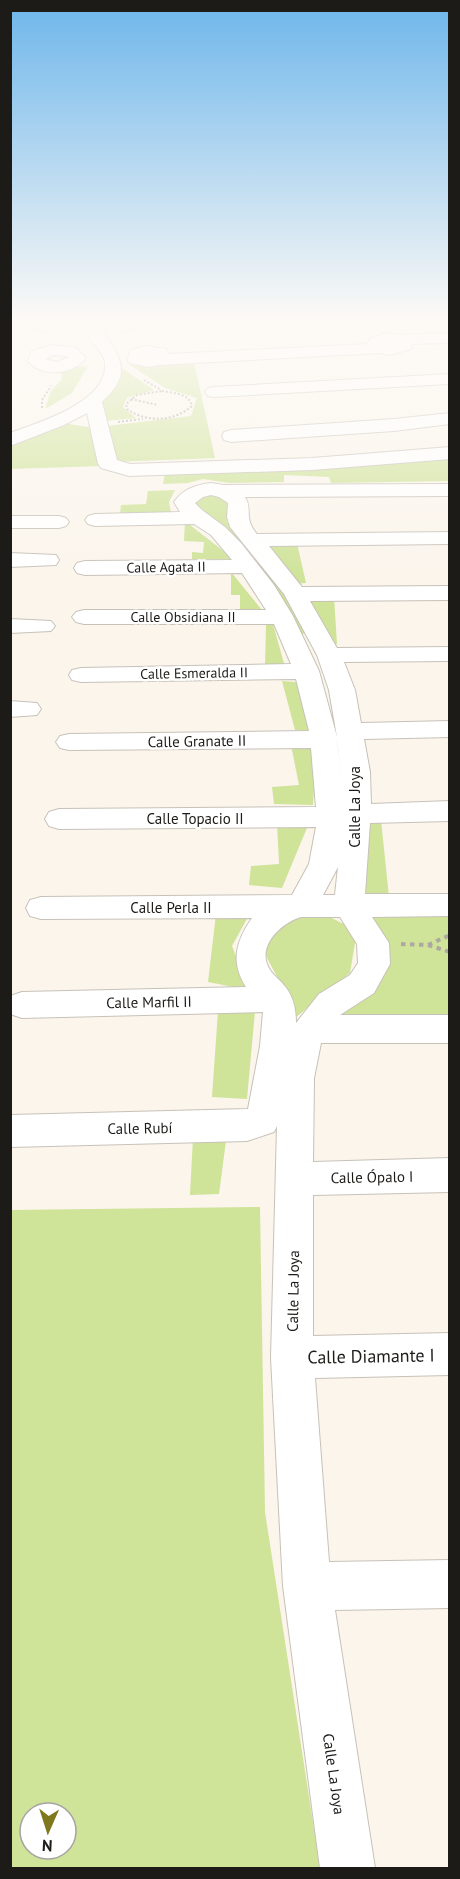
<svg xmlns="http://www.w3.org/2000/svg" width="460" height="1879" font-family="'PT Sans',sans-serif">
	<rect width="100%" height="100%" fill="#fbf5ec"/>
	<!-- green -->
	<path fill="#cfe399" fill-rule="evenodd" d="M194,362L215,458L112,462L107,426L191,416L197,398L165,388L130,365Z
		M88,366L72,393L45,409L51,391L62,379L61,368Z
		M119,366L154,390L127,398L123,407L136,418L105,421L100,402Z
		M62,423L95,428L100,466L11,469L10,444Z
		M449,456V481L331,483L329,477L284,475V482L229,483L203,479L188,483L163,484L165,473Z
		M175,490L169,502L171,513L120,514L121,505L146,504L148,491Z
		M204,493L231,500L227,522L266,567L311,633L301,634L196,511L192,497Z
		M185,521L235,560L192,559V552L203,553L204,542L184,541Z
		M257,542L297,543L306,583L293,584Z
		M231,572L262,610H240V595H231Z
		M334,597L337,644L329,645L304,598Z
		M273,624L285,667H265L266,625Z
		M282,681L296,682L311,732L295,730Z
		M291,745H317L313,805L274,804L272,787L299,785Z
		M363,820H381L389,897L357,900Z
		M277,823H309L282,888L249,885L251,866L279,864Z
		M361,912H449V1014H328L387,971Z
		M216,914L249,915L232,946L249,990L208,982Z
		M324,914L357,931L350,973L295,1018L282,986L260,945L278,920Z
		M218,1011H255L247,1099L212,1097Z
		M227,1133L219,1194L190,1195L193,1137Z
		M260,1207L265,1512L320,1868H11L10,1210ZM30,1813H66V1849H30Z"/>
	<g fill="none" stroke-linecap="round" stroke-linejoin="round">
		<!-- minor casing -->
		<g stroke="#c7c2b9" stroke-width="2">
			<path id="minor" d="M81,318H97C112,353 140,367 102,402L117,460L130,464L312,458L450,447V459L312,470L129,476L101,468L98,464L87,413L64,425L10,446V433C40,422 108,402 105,363C104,353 95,347 90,339C86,333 84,325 81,318Z
				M190,318H233C225,326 202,325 191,322Z
				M387,333L401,335L450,333V343L412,344L411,349L389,355L381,353L158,365L149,367L129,363L127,359L131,350L146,346L166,349L169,354L367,344L370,338Z
				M53,345L76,348L86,358C74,375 41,378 28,361L32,351ZM55,355L69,357L57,362L45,359Z
				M450,374V384L214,397L208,396L205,392L208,388L214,387Z
				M450,413V424L394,431L231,442L224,440L222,436L224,432L231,430L394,419Z
				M211,483L224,485L450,484V496L245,497C253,509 243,518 257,534L450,532V544L269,546L302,587L450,586V600L310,601L337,648L450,647V661L344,662L355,690L361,723L450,721V737L364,739L370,772L371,804L450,801V821L370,823L365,894H450V916L372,917L389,943L390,964L374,993L340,1015H450V1043H321L314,1078L313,1162L450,1158V1192L313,1195V1336L450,1333V1375L315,1378L329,1562L450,1560V1608L335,1610L375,1868H320L283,1586L271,1358L277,1126L274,1132L247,1141L10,1147V1115L248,1109L260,1046L263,1012L22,1018L10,1014V996L22,992L246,987C230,962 236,941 252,918L41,919L30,916L26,908L30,900L41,897L292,895L309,864L316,827L59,829L49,826L45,819L49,812L59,809L316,807L311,748L69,750L60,748L56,742L60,736L69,734L309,731L296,679L81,682L72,680L69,675L72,670L81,668L291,664L274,624H84L76,622L72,617L76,612L84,610H266L242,573L85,575L77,573L74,568L77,563L85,561L232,560L211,535L194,524L95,526L88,524L85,520L88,516L95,514L180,512L174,502C183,489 195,485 211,483ZM211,495L219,497L228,503L227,517L230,527L284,594L317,655L329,690L337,737L319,671L293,616L274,585L241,543L225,527L202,510L195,503L203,497ZM337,740L343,786L337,741ZM338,867L335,895H323ZM301,917H340L357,944L358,963L350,975L319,994L296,1023C296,1008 293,995 283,984C279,979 273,975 270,970C255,947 281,923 301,917Z
				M10,516H59L66,518L69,522L66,526L59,528H10Z
				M10,553L56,555L59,560L56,565L10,567Z
				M10,619L51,621L55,626L51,631L10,633Z
				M10,701L37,703L41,709L37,715L10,717Z"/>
		</g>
		<!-- path-far1 -->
		<path stroke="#ada9a2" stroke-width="2" stroke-dasharray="2 2" stroke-linecap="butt" d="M17,318L31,328L46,332
			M119,333H125L150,318
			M144,380L161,390
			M162,391C173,393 189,393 192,406C173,422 147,423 127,409L126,404L137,395Z
			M131,399L158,405
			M42,408V400L51,386
			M118,422L143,419"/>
		<!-- path -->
		<path stroke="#ada9a2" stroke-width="4" stroke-dasharray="4.5 4.5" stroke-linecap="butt" d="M401,944L428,945L450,935
			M428,945L450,952"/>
		<!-- minor -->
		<use href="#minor" fill="#fff" fill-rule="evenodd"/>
	</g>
	<!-- sky -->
	<linearGradient id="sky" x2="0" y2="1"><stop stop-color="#6db6eb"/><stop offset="0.55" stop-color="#fdfaf6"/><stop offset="1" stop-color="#fdfaf6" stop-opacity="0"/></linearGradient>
	<rect width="460" height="581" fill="url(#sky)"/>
	<g text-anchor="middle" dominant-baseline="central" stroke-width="5" stroke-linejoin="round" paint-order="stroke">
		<!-- far-street labels -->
		<g font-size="14" fill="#1d1b18" stroke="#fff">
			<text transform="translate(166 567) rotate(-1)">Calle Agata II</text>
			<text x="183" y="617">Calle Obsidiana II</text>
			<text transform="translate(194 673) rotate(-1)">Calle Esmeralda II</text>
		</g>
		<!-- street labels -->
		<g font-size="15" fill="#1d1b18" stroke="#fff">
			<text transform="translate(197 741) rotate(-1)">Calle Granate II</text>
			<text transform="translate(354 807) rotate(-90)">Calle La Joya</text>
			<text x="195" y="818">Calle Topacio II</text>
			<text x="171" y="907">Calle Perla II</text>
			<text transform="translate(149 1002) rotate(-1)">Calle Marfil II</text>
			<text transform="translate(140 1128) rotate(-1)">Calle Rubí</text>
			<text transform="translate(372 1177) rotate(-1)">Calle Ópalo I</text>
			<text transform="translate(293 1291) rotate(-89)">Calle La Joya</text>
			<text transform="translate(334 1774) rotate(82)">Calle La Joya</text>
		</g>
		<!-- near-street labels -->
		<g font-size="18" fill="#1d1b18" stroke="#fff">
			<text transform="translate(371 1356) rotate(-1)">Calle Diamante I</text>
		</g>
	</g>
	<!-- border -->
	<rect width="460" height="1879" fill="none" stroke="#1d1b18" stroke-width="24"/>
	<!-- north arrow -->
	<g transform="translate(48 1831) rotate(183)"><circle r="28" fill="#ffffff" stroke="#a5a4a3" stroke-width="1.5"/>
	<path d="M0-4.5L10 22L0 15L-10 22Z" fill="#7f791e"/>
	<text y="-9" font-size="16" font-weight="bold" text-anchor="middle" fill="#1d1b18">N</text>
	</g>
</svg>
